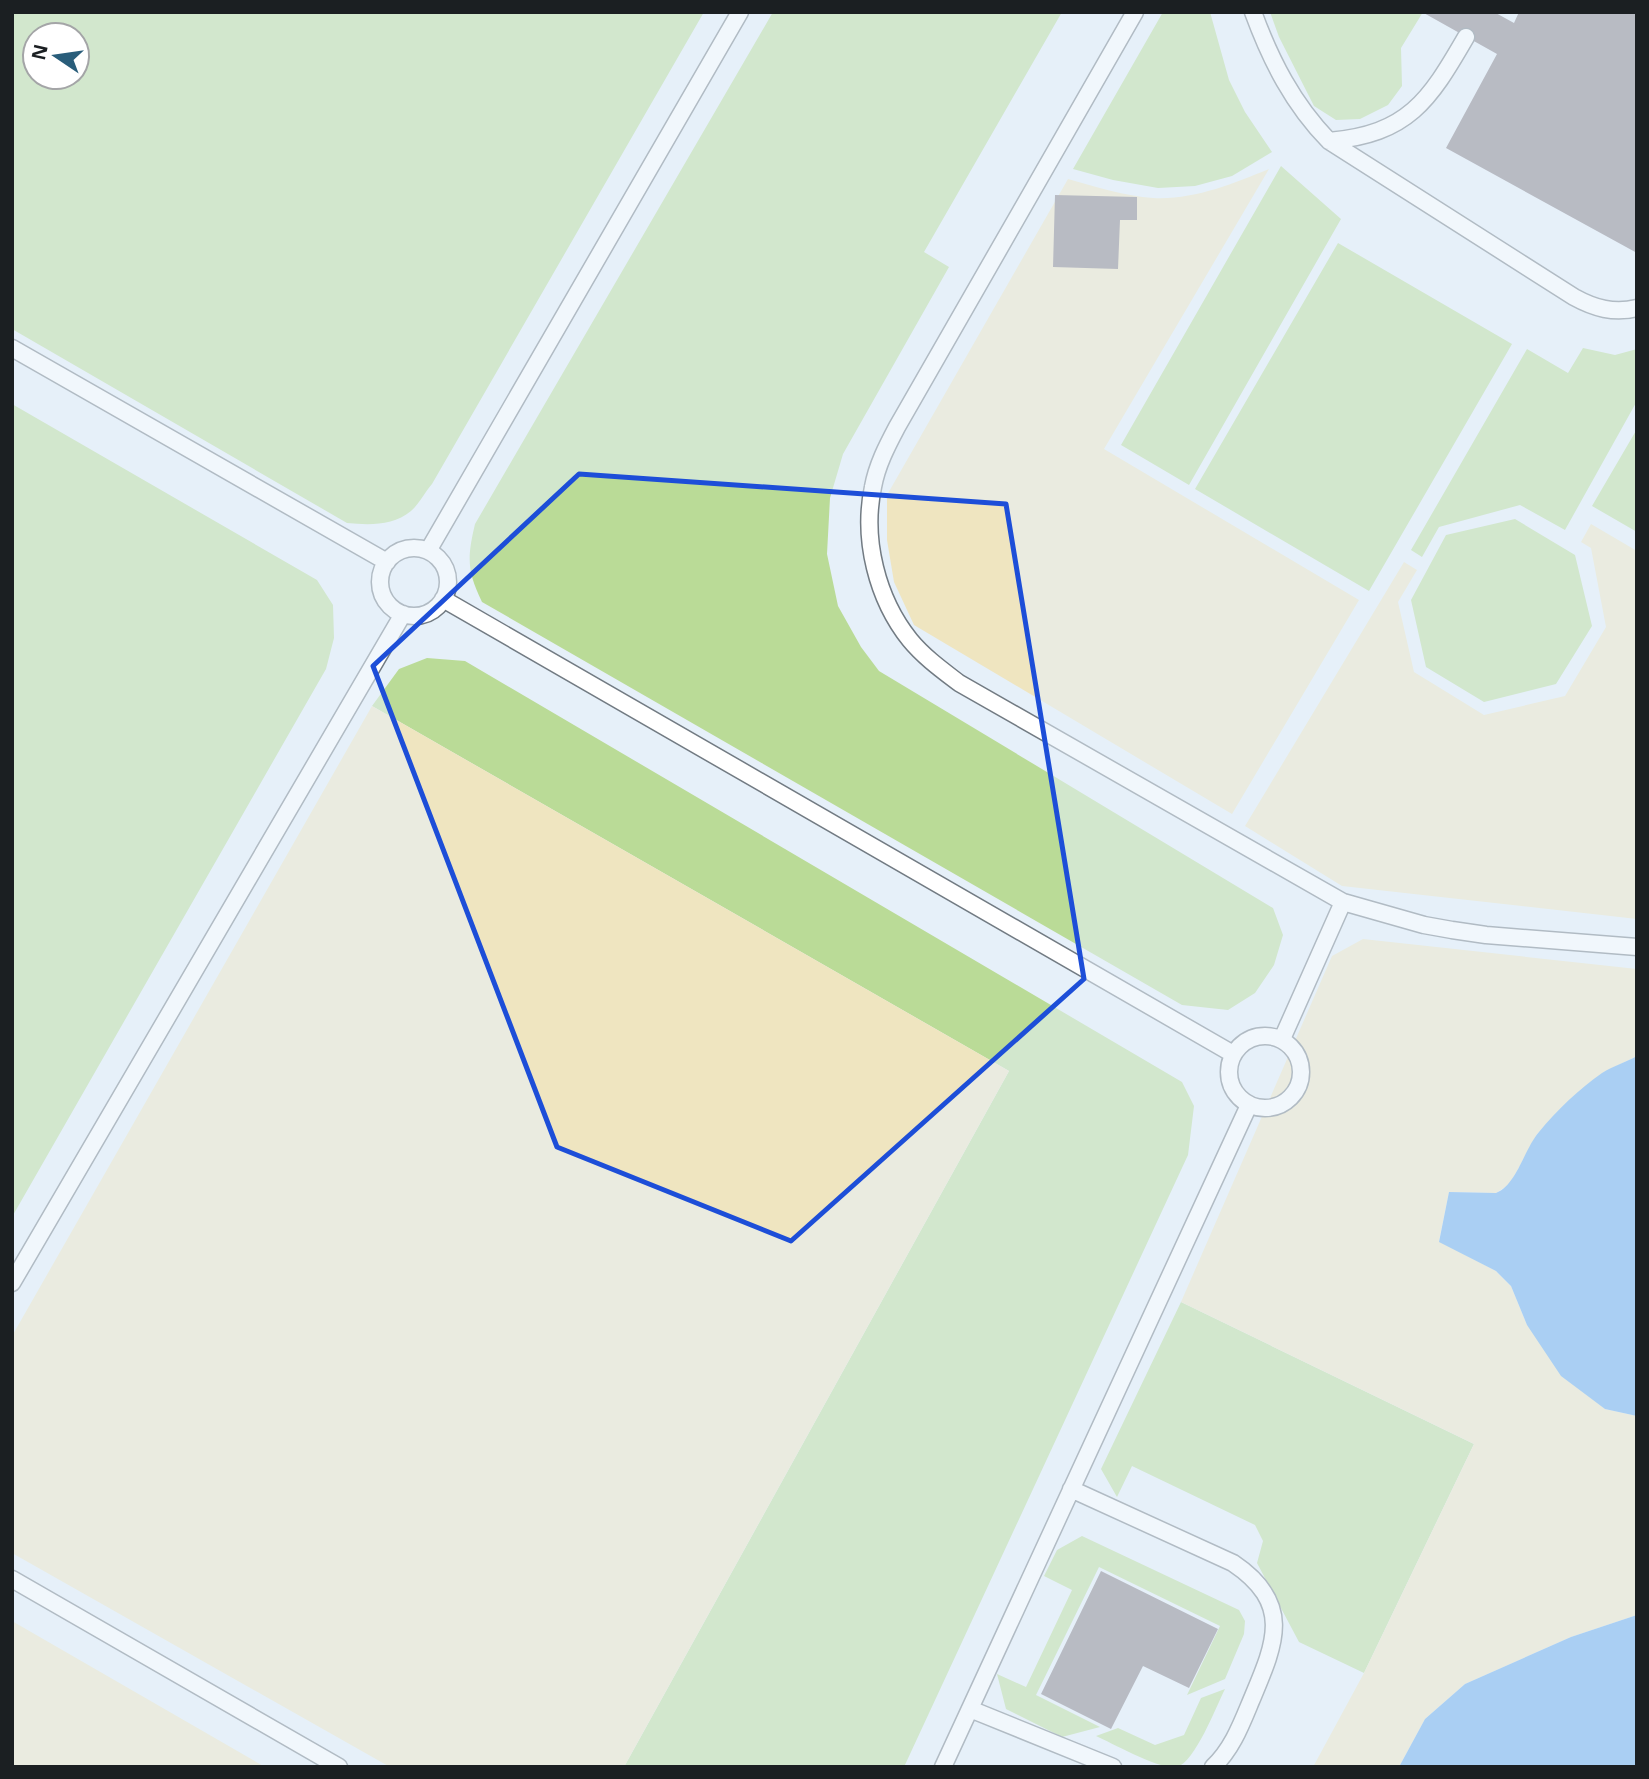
<svg xmlns="http://www.w3.org/2000/svg" width="1649" height="1779" font-family="'Noto Sans',sans-serif">
	<rect width="100%" height="100%" fill="#e6f0f9"/>
	<!-- green -->
	<path fill="#badb97" fill-rule="evenodd" d="M12,12H704L432,484C425,492 419,504 411,511C393,526 369,525 347,523L12,329ZM35,35H77V77H35Z
		M773,12H1062L924,252L949,267L843,454L830,498L827,554L838,606L861,647L879,671L1273,908L1283,935L1274,965L1255,993L1228,1010L1182,1005L482,602C467,571 467,558 475,524Z
		M1163,12H1210L1229,80L1245,112L1272,152L1232,176L1195,186L1158,188L1113,180L1073,169Z
		M1270,12H1423L1401,48L1402,86L1388,105L1360,119L1336,120L1314,106L1279,37Z
		M1281,166L1341,219L1189,485L1121,445Z
		M1338,243L1512,344L1369,591L1195,489Z
		M1583,348L1615,355L1637,349V401L1565,530L1520,505L1439,527L1422,557L1411,550L1527,349L1568,373Z
		M12,404L317,580L333,605L334,638L326,669L12,1217Z
		M1637,429V532L1592,506Z
		M1515,519L1575,555L1592,626L1556,684L1484,702L1426,667L1411,600L1446,535Z
		M427,658L465,661L1182,1082L1194,1106L1188,1155L904,1767H624L1009,1071L372,706L399,669Z
		M1181,1302L1474,1444L1364,1673L1299,1642L1257,1563L1263,1541L1255,1525L1132,1466L1117,1497L1101,1469Z
		M1082,1536L1239,1610L1245,1621L1244,1634L1225,1679L1187,1695L1220,1626L1099,1567L1036,1695L1100,1727L1062,1737L1006,1709L997,1674L1026,1687L1072,1590L1044,1576L1057,1550Z
		M1225,1689C1216,1707 1195,1762 1177,1767C1162,1771 1112,1743 1096,1736L1118,1728L1155,1745L1184,1735L1201,1698Z"/>
	<!-- sand -->
	<path fill="#efe5c0" d="M1269,169L1104,449L1359,600L1232,814L914,625L894,582L887,540V495L1068,179C1096,187 1125,196 1153,198C1194,200 1232,184 1269,169Z
		M1591,524L1637,551V919L1342,886L1245,826L1404,562L1417,570L1398,602L1414,672L1484,715L1565,696L1606,627L1591,548L1581,542Z
		M372,706L1009,1071L624,1767H390L12,1553V1336Z
		M1363,939L1637,969V1056L1604,1072L1537,1134L1510,1184L1496,1193L1449,1192L1439,1241L1496,1271L1511,1286L1527,1325L1605,1409L1637,1416V1615L1571,1637L1465,1684L1425,1719L1399,1767H1313L1364,1673L1474,1444L1181,1302L1332,956Z
		M12,1621L265,1767H12Z"/>
	<!-- water -->
	<path fill="#62a7ec" d="M1637,1056V1416L1605,1409L1561,1376L1527,1325L1511,1286L1496,1271L1439,1242L1449,1192L1496,1193C1517,1185 1524,1149 1539,1132C1557,1110 1579,1089 1602,1073C1613,1066 1626,1062 1637,1056Z
		M1637,1615V1767H1399L1425,1719L1465,1684L1571,1637Z"/>
	<!-- building -->
	<path fill="#827a82" d="M1422,12H1494L1514,23L1519,12H1637V253L1446,148L1497,54Z
		M1055,195L1137,197V220H1120L1118,269L1053,267Z
		M1101,1571L1218,1629L1189,1688L1143,1666L1111,1729L1041,1694Z"/>
	<g fill="none" stroke-linecap="round" stroke-linejoin="round">
		<!-- service casing -->
		<g stroke="#727b83" stroke-width="19">
			<path id="service" d="M1135,12L897,427C887,446 877,465 873,487C862,539 877,599 910,640C924,657 942,670 959,683L1343,902L1424,925L1452,930L1486,935L1637,947
				M1253,12C1271,61 1293,104 1329,141L1574,297C1594,308 1614,314 1637,308
				M1329,141C1408,134 1429,101 1466,37
				M12,348L387,562
				M380 582a34 34 0 1 1 68 0a34 34 0 1 1-68 0Z
				M428,551L740,12
				M443,599L1233,1054
				M1229 1072a36 36 0 1 1 72 0a36 36 0 1 1-72 0Z
				M1282,1039L1343,902
				M12,1283L403,614
				M1071,1489L1233,1563C1294,1604 1275,1644 1251,1701C1241,1725 1232,1749 1213,1767
				M12,1579L339,1767
				M970,1709L1113,1767
				M943,1767L1249,1105"/>
		</g>
		<!-- service -->
		<use href="#service" stroke="#fff" stroke-width="16"/>
	</g>
	<!-- marked area -->
	<path d="M0 0H1649V1779H0ZM579,474L1006,504L1084,979L791,1241L557,1147L373,666Z" fill="#e6f0f9" fill-opacity=".55" fill-rule="evenodd"/>
	<path fill="none" stroke="#1d4ed8" stroke-width="5" stroke-linejoin="round" d="M579,474L1006,504L1084,979L791,1241L557,1147L373,666Z"/>
	<!-- border -->
	<rect width="1649" height="1779" fill="none" stroke="#1b1f22" stroke-width="28"/>
	<!-- north arrow -->
	<g transform="translate(56 56) rotate(283)"><circle r="33" fill="#ffffff" stroke="#a4a5a7" stroke-width="2"/>
	<path d="M0-5L12 26L0 18L-12 26Z" fill="#295d7a"/>
	<text y="-10" font-size="19" font-weight="bold" text-anchor="middle" fill="#1b1f22">N</text>
	</g>
</svg>
